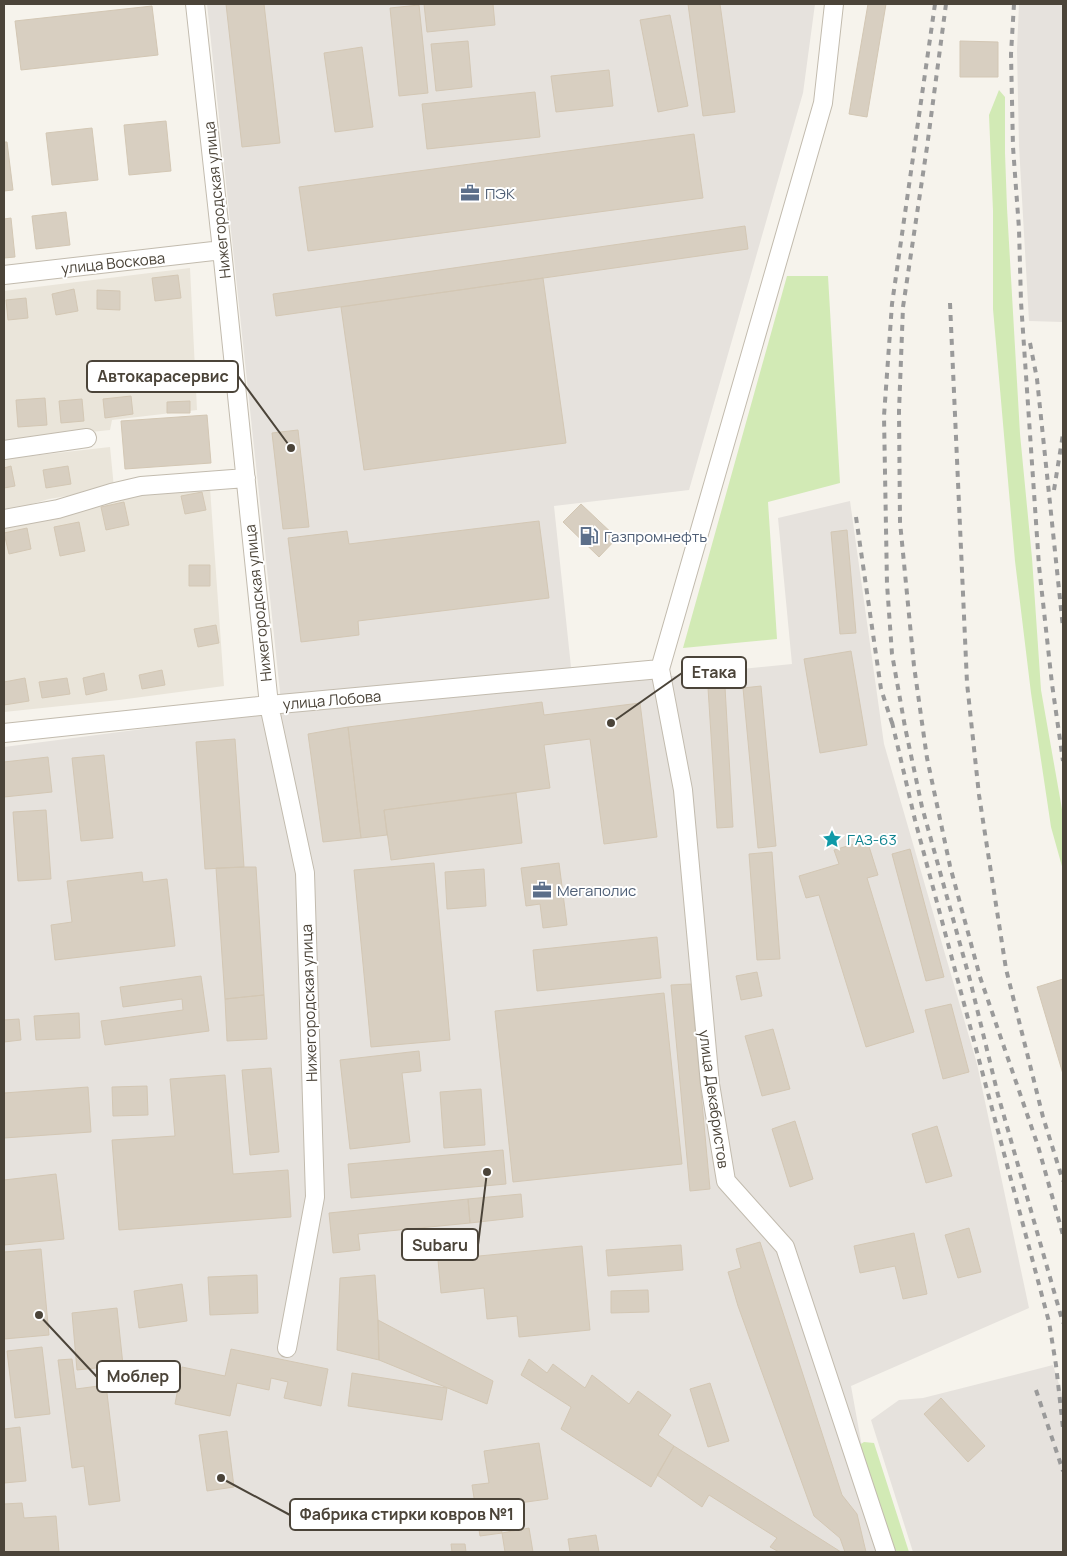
<svg xmlns="http://www.w3.org/2000/svg" width="1067" height="1556" font-family="Manrope,sans-serif">
	<rect width="100%" height="100%" fill="#f6f3ec"/>
	<!-- residential -->
	<path fill="#eae5da" d="M190,268L197,410L112,420L110,430L4,441V291Z
		M110,447L114,488L49,499L4,512V459Z
		M210,488L224,686L119,700L4,712V523L11,522L13,527L87,510L116,497L142,490Z"/>
	<!-- industrial -->
	<path fill="#e6e2dd" d="M207,4H815L803,93L689,490L554,506L573,686L792,664L778,518L850,501L884,744L977,1064L1029,1308L851,1386L881,1552H4V747L282,711Z
		M1019,4H1063V322L1029,321L1019,146L1017,50Z
		M1053,1365L1063,1397V1552H913L871,1420L899,1400L923,1398Z"/>
	<!-- green -->
	<path fill="#d2eab5" d="M999,90L1005,97V153L1007,208L1020,434L1032,558L1041,690L1063,815V870L1051,827L1031,693L1015,561L993,309V211L989,115Z
		M787,276H828L840,483L768,502L777,639L683,648Z
		M864,1442L874,1443L909,1552H889L856,1447Z"/>
	<!-- building -->
	<path fill="#d8cfc1" stroke="#d3c7b4" d="M226,4H264L280,143L242,147Z
		M424,4H493L495,25L427,32Z
		M688,4H720L735,112L703,116Z
		M868,4H886L867,117L849,114Z
		M419,5L428,93L399,96L390,8Z
		M152,6L158,55L21,70L15,21Z
		M670,15L688,106L658,112L640,20Z
		M468,41L472,87L436,91L431,44Z
		M960,41L998,42V77H960Z
		M362,47L373,127L335,132L324,53Z
		M609,70L613,106L556,112L551,76Z
		M535,92L540,137L427,149L422,104Z
		M166,121L171,171L129,175L124,125Z
		M92,128L98,180L52,185L46,133Z
		M694,134L703,198L308,251L299,187Z
		M4,142H7L13,190L4,191Z
		M66,212L70,245L36,249L32,216Z
		M11,218L15,257L4,258V219Z
		M745,226L748,249L276,316L273,294Z
		M178,275L181,298L155,301L152,278Z
		M543,278L566,443L364,470L341,307Z
		M74,289L78,311L56,315L52,294Z
		M97,290L120,291V310L97,309Z
		M26,298L28,318L8,320L6,300Z
		M131,396L133,414L105,418L103,399Z
		M45,398L47,425L18,427L16,400Z
		M82,399L84,421L61,423L59,401Z
		M190,401V413H167V402Z
		M207,415L211,463L125,469L121,421Z
		M298,430L309,527L283,529L272,433Z
		M11,466L15,486L4,488V468Z
		M68,466L71,484L46,488L43,470Z
		M202,492L206,510L185,514L181,496Z
		M124,502L129,525L106,530L101,507Z
		M581,504L617,538L599,557L563,522Z
		M539,521L549,598L358,621L359,635L301,642L288,538L347,531L349,544Z
		M79,522L85,551L60,556L54,527Z
		M27,528L31,549L9,554L4,533Z
		M847,530L856,633L840,634L831,532Z
		M189,565H210V586H189Z
		M216,625L219,643L198,647L194,629Z
		M851,651L867,745L820,753L804,659Z
		M162,670L165,685L142,689L139,675Z
		M104,673L107,690L86,695L83,678Z
		M25,678L29,701L4,705V682Z
		M67,678L70,694L42,698L39,682Z
		M761,686L776,846L758,848L743,688Z
		M725,687L733,827L717,828L708,688Z
		M542,702L544,715L640,703L657,837L604,844L590,739L544,745L550,788L384,810L387,835L361,838L348,727Z
		M348,727L361,838L323,842L308,734Z
		M235,739L244,867L205,869L196,742Z
		M104,755L113,838L81,841L72,758Z
		M48,757L52,792L4,797V762Z
		M516,793L522,843L391,860L384,810Z
		M46,810L51,879L18,881L13,812Z
		M867,840L878,875L867,878L914,1032L866,1047L819,895L806,898L799,876L839,864L834,850Z
		M910,849L944,977L926,981L892,854Z
		M772,852L780,959L757,960L749,854Z
		M434,863L450,1040L371,1047L354,870Z
		M559,863L567,925L543,928L540,904L526,906L521,868Z
		M244,867H256L264,995L225,999L216,868Z
		M484,869L486,906L447,909L445,872Z
		M142,872L143,882L167,879L175,946L55,960L51,925L72,922L67,881Z
		M657,937L661,978L537,991L533,950Z
		M757,972L762,996L741,1000L736,976Z
		M201,976L209,1031L105,1045L101,1021L183,1010L182,999L123,1007L120,987Z
		M1063,979V1074L1037,987Z
		M691,984L710,1189L690,1191L671,985Z
		M664,993L682,1164L513,1182L495,1011Z
		M264,995L267,1039L227,1041L225,999Z
		M951,1004L969,1072L943,1079L925,1010Z
		M79,1013L80,1038L36,1040L34,1016Z
		M19,1019L21,1040L4,1042V1020Z
		M773,1029L790,1089L762,1096L745,1036Z
		M419,1051L421,1071L402,1073L410,1142L350,1149L340,1060Z
		M271,1068L279,1152L250,1155L242,1070Z
		M225,1075L233,1174L288,1170L291,1217L119,1230L112,1140L175,1136L170,1079Z
		M147,1086L148,1115L113,1116L112,1087Z
		M88,1087L91,1132L4,1138V1093Z
		M481,1089L485,1145L444,1148L440,1092Z
		M795,1121L813,1179L790,1187L772,1129Z
		M937,1126L952,1176L926,1183L912,1134Z
		M503,1150L506,1184L351,1198L348,1164Z
		M56,1174L64,1239L4,1245V1180Z
		M521,1194L523,1217L470,1223L468,1199Z
		M468,1199L470,1223L358,1234L360,1250L333,1253L329,1213Z
		M969,1228L981,1272L958,1278L945,1235Z
		M914,1233L927,1294L903,1299L895,1266L860,1273L854,1246Z
		M760,1242L842,1495L857,1514L866,1552H845L840,1538L814,1516L738,1306L728,1272L741,1268L736,1249Z
		M681,1245L683,1270L608,1276L606,1250Z
		M582,1246L590,1330L519,1337L517,1316L487,1319L484,1288L441,1293L438,1260Z
		M41,1249L49,1335L4,1339V1252Z
		M257,1275L258,1313L210,1315L208,1277Z
		M375,1275L378,1320L379,1360L337,1350L340,1278Z
		M182,1284L187,1321L139,1328L134,1291Z
		M648,1290L649,1312L611,1313V1291Z
		M117,1308L123,1365L77,1370L72,1313Z
		M378,1320L493,1381L487,1404L379,1360Z
		M42,1347L50,1414L15,1418L7,1351Z
		M231,1349L328,1369L321,1406L284,1398L288,1382L271,1378L269,1390L237,1383L230,1416L175,1404L182,1367L225,1376Z
		M72,1359L76,1389L106,1385L120,1501L89,1505L84,1466L72,1468L58,1360Z
		M529,1359L547,1373L553,1364L585,1388L592,1375L629,1404L638,1391L671,1415L658,1435L674,1446L651,1487L561,1429L571,1407L521,1375Z
		M352,1373L447,1388L442,1420L348,1406Z
		M710,1383L729,1441L708,1447L690,1389Z
		M941,1398L985,1446L968,1462L924,1414Z
		M20,1427L26,1481L4,1483V1429Z
		M227,1431L234,1487L207,1491L199,1435Z
		M539,1443L548,1499L498,1506L502,1533L480,1536L472,1485L489,1483L484,1451Z
		M674,1446L841,1552H779L770,1547L777,1538L709,1495L702,1507L657,1475Z
		M22,1503L24,1518L56,1516L59,1552H4V1504Z
		M529,1528L533,1552H505L502,1533Z
		M596,1535L599,1552H570L568,1539Z
		M451,1544H465L466,1552H452Z"/>
	<g fill="none" stroke-linecap="round" stroke-linejoin="round">
		<!-- minor casing -->
		<g stroke="#c2bbae" stroke-width="20">
			<path id="minor" d="M195,4L222,250L269,705L305,873L315,1197L287,1348
				M834,4L823,103L660,669L683,790L710,1084L726,1181L785,1247L886,1552
				M4,275L222,250
				M4,450L87,438
				M4,519L58,509L111,493L141,486L246,478
				M4,733L269,705L660,669"/>
		</g>
		<!-- minor -->
		<use href="#minor" stroke="#fff" stroke-width="18"/>
		<!-- rail -->
		<path stroke="#9a9a9a" stroke-width="4" stroke-dasharray="6 6" stroke-linecap="butt" d="M935,4L892,304L884,416L887,584L892,654L905,727L922,807L970,980L998,1095L1063,1323
			M946,4L927,147L903,307L899,411L900,522L914,666L927,758L950,866L980,977L1038,1146L1063,1235
			M1014,4L1011,54L1013,147L1019,229L1021,302L1039,566L1052,684L1063,761
			M950,303L967,683L979,795L1006,969L1043,1117L1063,1181
			M1030,343L1037,379L1063,628
			M1054,490L1063,434
			M856,517L881,689L894,729
			M892,722L915,820L1049,1322L1056,1365L1063,1428
			M1036,1390L1063,1471"/>
	</g>
	<!-- icons -->
	<defs>
		<g id="office-bare" transform="scale(1.5)"><path d="M-6-3h4V-5.5h4V-3h4V5H-6ZM-1-4.5V-3h2v-1.5ZM-6 0V1H6V0Z" fill="#5c6f8a" stroke="#fff" stroke-width="2.5" paint-order="stroke"/></g>
		<g id="fuel-bare" transform="scale(1.5)"><path d="M-5.5-6h7V0h2V4h1.3V-2.5L3-4.5l.8-.8L6-3V5H2.5V1h-1V6h-7ZM-4.2-4.7v3.2H.2V-4.7Z" fill="#5c6f8a" stroke="#fff" stroke-width="2.5" paint-order="stroke"/></g>
		<g id="sight-bare" transform="scale(1.5)"><path d="M0-6L1.8-2.2L6-1.7L2.9 1.2L3.7 5.4L0 3.3L-3.7 5.4L-2.9 1.2L-6-1.7L-1.8-2.2Z" fill="#0f9aa8" stroke="#fff" stroke-width="2.5" paint-order="stroke"/></g>
	</defs>
	<g fill-rule="evenodd">
		<use href="#office-bare" x="470" y="193"/>
		<use href="#fuel-bare" x="589" y="536"/>
		<use href="#sight-bare" x="832" y="839"/>
		<use href="#office-bare" x="542" y="890"/>
	</g>
	<g text-anchor="middle" dominant-baseline="central" stroke-width="4" stroke-linejoin="round" paint-order="stroke">
		<!-- service labels -->
		<g font-size="15" fill="#4e5e75" stroke="#fff" text-anchor="start">
			<text x="485" y="193">ПЭК</text>
			<text x="604" y="536">Газпромнефть</text>
			<text x="557" y="890">Мегаполис</text>
		</g>
		<!-- street labels -->
		<g font-size="15" fill="#4b4439" stroke="#fff">
			<text transform="translate(217 200) rotate(-96)">Нижегородская улица</text>
			<text transform="translate(113 263) rotate(-6)">улица Воскова</text>
			<text transform="translate(258 603) rotate(-96)">Нижегородская улица</text>
			<text transform="translate(332 700) rotate(-5)">улица Лобова</text>
			<text transform="translate(309 1003) rotate(-92)">Нижегородская улица</text>
			<text transform="translate(714 1099) rotate(82)">улица Декабристов</text>
		</g>
		<!-- culture labels -->
		<g font-size="15" fill="#0d838f" stroke="#fff" text-anchor="start">
			<text x="847" y="839">ГАЗ-63</text>
		</g>
	</g>
	<!-- callouts -->
	<path fill="none" stroke="#4b4439" stroke-width="2" d="M291 448L238 376M611 723L682 673M487 1172L478 1245M39 1315L97 1377M221 1478L290 1515"/>
	<g fill="#4b4439" stroke="#fff" stroke-width="2">
		<circle cx="291" cy="448" r="5"/>
		<circle cx="611" cy="723" r="5"/>
		<circle cx="487" cy="1172" r="5"/>
		<circle cx="39" cy="1315" r="5"/>
		<circle cx="221" cy="1478" r="5"/>
	</g>
	<g fill="#fff" stroke="#4b4439" stroke-width="2">
		<rect x="87" y="361" width="151" height="31" rx="5"/>
		<rect x="682" y="657" width="64" height="31" rx="5"/>
		<rect x="402" y="1229" width="76" height="31" rx="5"/>
		<rect x="97" y="1361" width="83" height="31" rx="5"/>
		<rect x="290" y="1499" width="234" height="31" rx="5"/>
	</g>
	<g font-size="16" text-anchor="middle" font-weight="bold" fill="#4b4439">
		<text x="163" y="382">Автокарасервис</text>
		<text x="714" y="678">Етака</text>
		<text x="440" y="1251">Subaru</text>
		<text x="138" y="1382">Моблер</text>
		<text x="407" y="1520">Фабрика стирки ковров №1</text>
	</g>
	<!-- border -->
	<rect width="1067" height="1556" fill="none" stroke="#4b4439" stroke-width="10"/>
</svg>
